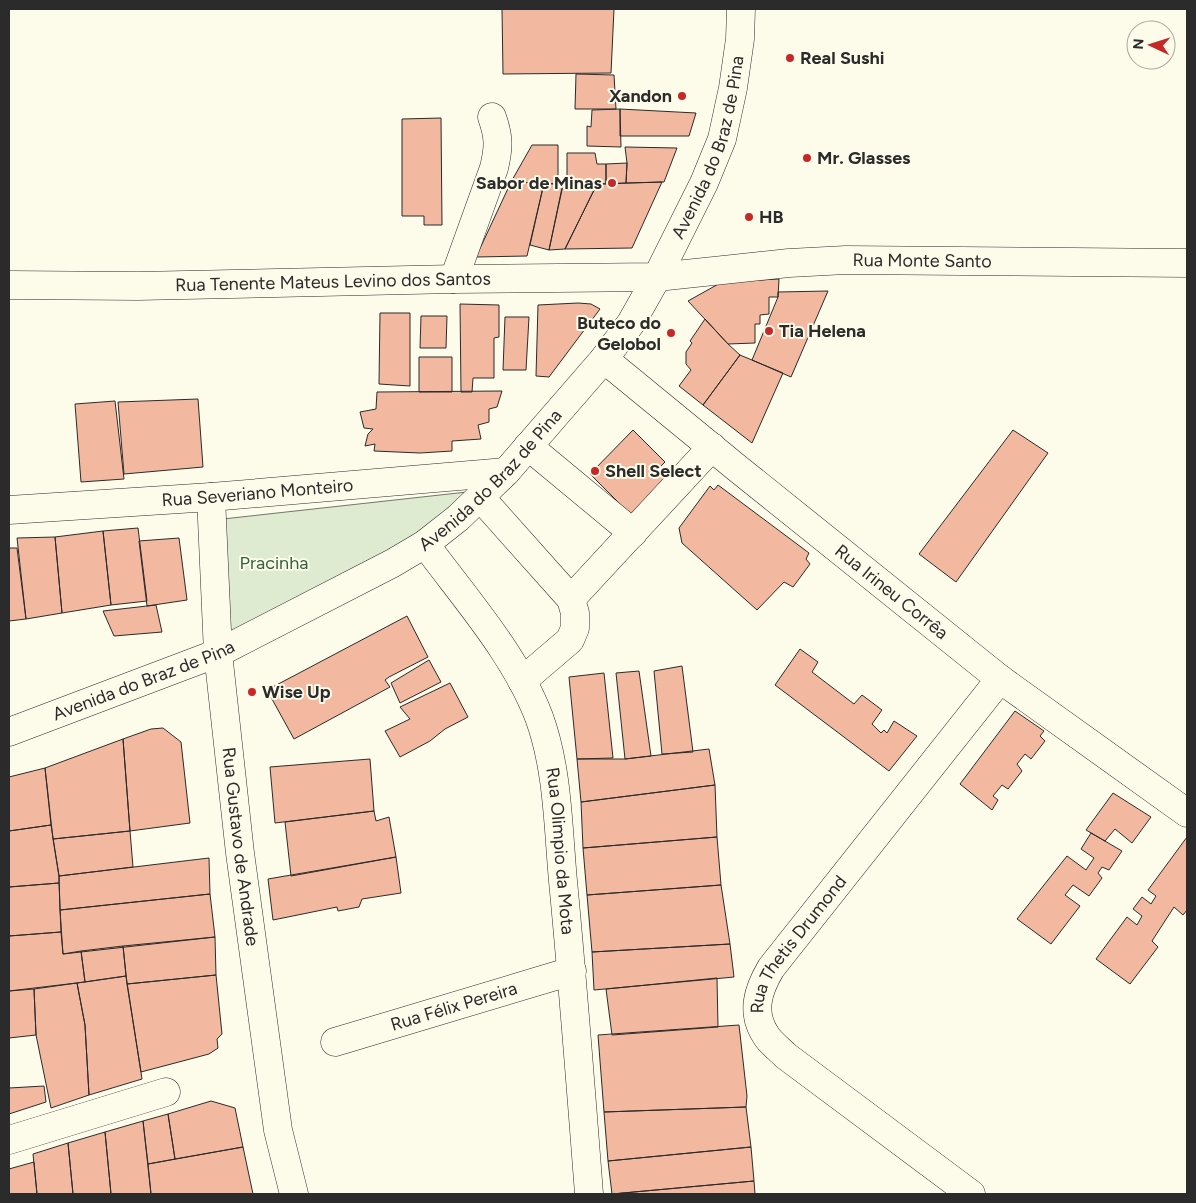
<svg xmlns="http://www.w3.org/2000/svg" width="1196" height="1203" font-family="Figtree,sans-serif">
	<rect width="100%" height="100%" fill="#fdfbea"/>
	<!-- green -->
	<path fill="#deebd1" stroke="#74746e" d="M467,492L420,535L228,640L223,519Z"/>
	<!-- building -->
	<path fill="#f2b8a0" stroke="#2b2b2b" d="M502,9H614L611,73L503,74Z
		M576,74L614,75L616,109H575Z
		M620,109L696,113L689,136H620Z
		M620,109L621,147L587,146V126L591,127L592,110Z
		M441,118L442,225H424V216H402V119Z
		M532,145H558V184L511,182Z
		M625,147L677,148L664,182L626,183L627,163Z
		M567,153H595L597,164H606V184L567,183Z
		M627,163L626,183L606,184V164Z
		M511,182L544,183L527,256L476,257Z
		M662,182L632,248L565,249L597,184Z
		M544,183L563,185L549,250L530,245Z
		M563,183L597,184L565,249L549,250Z
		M779,279L778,297H769V314L760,315V324H755V343L728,344L688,301L722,282Z
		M828,291L791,377L752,360L778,297V292Z
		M578,303L591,304L600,309L549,377L536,376L538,305Z
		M460,304L499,305V337L494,338V378H473L472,392H461Z
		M380,313H410V386L379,384Z
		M421,316H447L446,348H420Z
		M505,317H529L526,370H503Z
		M705,319L728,344L740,355L703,405L679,386L691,370L686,364V352L692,343L690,341Z
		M740,355L783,373L752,443L703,405Z
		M419,357H452V392H419Z
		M502,391L497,407L489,409V422L478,425L481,439L452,441V451L420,453L374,451L375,444L365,446L368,434L373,429L364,428L360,412L376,409L377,392Z
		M198,399L203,467L124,474L118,402Z
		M115,401L124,479L81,482L75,404Z
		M633,430L665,462L657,470L666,481L632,516L590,474Z
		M1013,430L1048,453L956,582L919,554Z
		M718,485L809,553L806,559L810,564L793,587L784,582L757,610L682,543L679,528L710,486L714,490Z
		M138,528L147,601L111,605L103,531Z
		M103,531L111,605L62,613L55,537Z
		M55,537L62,613L26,619L17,538Z
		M179,538L187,600L147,606L139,541Z
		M9,548H17L26,619L9,621Z
		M156,605L162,632L114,636L103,611Z
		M407,616L428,657L389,677L385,680L390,687L294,739L267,690Z
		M800,649L818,662L812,672L854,704L862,695L882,710L872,724L881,733L884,730L887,733L894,721L917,736L889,771L775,685Z
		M429,660L441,682L400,703L391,683Z
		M682,666L693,752L662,754L654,671Z
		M639,671L651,756L625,759L616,673Z
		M604,673L613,758L577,759L569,677Z
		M450,683L468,717L445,729L430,741L400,757L385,731L410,719L400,707Z
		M1015,711L1044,731L1040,736L1045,741L1031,759L1025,754L1017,764L1022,771L1008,789L1002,785L993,796L998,800L992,810L960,784Z
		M163,728L181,742L190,823L130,831L123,739L151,729Z
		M123,739L130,831L53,839L45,768Z
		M709,749L715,785L581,802L577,759H625Z
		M370,759L374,811L275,823L270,767Z
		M45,768L51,825L9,831V777Z
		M715,785L717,837L583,848L581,802Z
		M1113,793L1151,817L1132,843L1115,829L1105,841L1086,830Z
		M374,811L376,821L389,817L396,857L291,876L285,822Z
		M51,825L59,876V883L9,887V831Z
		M130,831L133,867L59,876L53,839Z
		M1091,833L1122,851L1109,870L1102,867L1098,873L1102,878L1089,896L1073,885L1065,895L1080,906L1051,944L1017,919L1067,856L1086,870L1094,858L1081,849Z
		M717,837L721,885L587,895L583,848Z
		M1187,837V910L1183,915L1174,907L1152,941L1158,947L1130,984L1096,959L1127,917L1137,925L1142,916L1133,909L1142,897L1151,904L1156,896L1148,890Z
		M396,857L401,893L362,899L359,907L338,911L337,907L273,920L268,879Z
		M209,858L210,894L60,910L59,876Z
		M59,883L61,932L9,936V887Z
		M721,885L730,944L592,952L587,895Z
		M210,894L215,937L63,954L60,910Z
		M61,932L63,954L81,951L85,982L9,991V936Z
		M215,937L216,975L127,984L123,946Z
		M730,944L734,977L594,990L592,952Z
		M123,946L126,976L85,982L81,951Z
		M216,975L222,1034L217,1039L218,1048L209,1054L141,1072L127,984Z
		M126,976L142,1079L89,1095L85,1025L77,983Z
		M717,978L718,1027L612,1035L606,989Z
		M77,983L85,1025L89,1095L51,1108L36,1035L34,989Z
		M34,989L36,1035L9,1038V991Z
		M739,1025L747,1096L746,1107L604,1112L598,1035Z
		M44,1086L46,1102L9,1114V1088Z
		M211,1101L235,1108L243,1147L175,1159L168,1114Z
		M746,1107L751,1147L608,1161L604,1112Z
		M168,1114L175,1159L148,1164L143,1121Z
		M143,1121L151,1194H111L105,1132Z
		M105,1132L111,1194H73L68,1143Z
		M68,1143L73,1194H37L33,1154Z
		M243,1147L253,1194H151L148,1164Z
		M751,1147L754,1181L612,1194L608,1161Z
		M34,1162L37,1194H9V1169Z
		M754,1181L755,1194H612Z"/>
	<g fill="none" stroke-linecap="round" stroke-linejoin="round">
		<!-- minor casing -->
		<g stroke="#2b2b2b" stroke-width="29">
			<g id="minor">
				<path d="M454,279L494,168C499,147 499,137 492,117"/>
				<path id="s1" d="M9,285L138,286L454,279L657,277L789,263L846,260L1187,263"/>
				<path id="s2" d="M604,359L737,468L1000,679L1187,813"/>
				<path d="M528,446L633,533"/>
				<path id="s3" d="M211,497L218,653L240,853L278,1130L294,1194"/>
				<path d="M480,497L571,599L575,613V628L570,640L522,681"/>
				<path id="s4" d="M9,510L211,497L506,472"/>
				<path id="s5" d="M425,544C464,597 515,654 539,717C558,769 558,827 563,881C573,985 581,1090 589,1194"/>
				<path d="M571,599L712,447"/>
				<path id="s6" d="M9,732L218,653L393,563L425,544L458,518L480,497L506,472L604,359L631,323L657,277L704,183L722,139L733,88L740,39L741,9"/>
				<path id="s7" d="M335,1042L572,971"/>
				<path d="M9,1140L166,1092"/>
				<path id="s8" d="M971,1194L786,1056C780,1050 772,1044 767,1037C750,1013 758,990 771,968L1000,679"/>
			</g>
		</g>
		<!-- minor -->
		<use href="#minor" stroke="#fdfbea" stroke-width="28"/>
	</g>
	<!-- markers -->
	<g fill="#c62828" stroke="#fdfbea" stroke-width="2">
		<circle cx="790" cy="58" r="5"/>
		<circle cx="682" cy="96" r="5"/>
		<circle cx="807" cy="158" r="5"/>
		<circle cx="612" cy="183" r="5"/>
		<circle cx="749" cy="217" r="5"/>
		<circle cx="769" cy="331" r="5"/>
		<circle cx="671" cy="333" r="5"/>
		<circle cx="595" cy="471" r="5"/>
		<circle cx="252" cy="692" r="5"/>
	</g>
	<g text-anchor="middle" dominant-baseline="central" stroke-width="4" stroke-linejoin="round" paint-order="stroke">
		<!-- poi labels -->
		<g font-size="18" font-weight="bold" fill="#2b2b2b" stroke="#fdfbea" text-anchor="start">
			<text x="800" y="58">Real Sushi</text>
			<text x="672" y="96" text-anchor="end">Xandon</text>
			<text x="817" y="158">Mr. Glasses</text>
			<text x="602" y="183" text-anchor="end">Sabor de Minas</text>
			<text x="759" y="217">HB</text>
			<text x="661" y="323" text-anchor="end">Buteco do<tspan x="661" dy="21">Gelobol</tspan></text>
			<text x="779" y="331">Tia Helena</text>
			<text x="605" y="471">Shell Select</text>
			<text x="262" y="692">Wise Up</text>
		</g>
		<!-- street labels -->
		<g font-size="18" fill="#2b2b2b" stroke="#fdfbea">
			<text stroke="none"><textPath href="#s6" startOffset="954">Avenida do Braz de Pina</textPath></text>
			<text stroke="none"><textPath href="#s1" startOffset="914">Rua Monte Santo</textPath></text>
			<text stroke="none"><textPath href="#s1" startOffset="324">Rua Tenente Mateus Levino dos Santos</textPath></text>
			<text stroke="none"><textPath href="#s6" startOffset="549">Avenida do Braz de Pina</textPath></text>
			<text stroke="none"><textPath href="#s4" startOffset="249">Rua Severiano Monteiro</textPath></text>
			<text stroke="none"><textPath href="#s2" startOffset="370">Rua Irineu Corrêa</textPath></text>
			<text stroke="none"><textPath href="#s6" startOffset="144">Avenida do Braz de Pina</textPath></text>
			<text stroke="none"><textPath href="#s3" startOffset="351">Rua Gustavo de Andrade</textPath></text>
			<text stroke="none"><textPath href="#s5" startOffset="344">Rua Olimpio da Mota</textPath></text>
			<text stroke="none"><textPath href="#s8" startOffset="365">Rua Thetis Drumond</textPath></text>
			<text stroke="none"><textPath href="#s7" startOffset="124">Rua Félix Pereira</textPath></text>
		</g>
		<!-- park labels -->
		<g font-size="18" fill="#34623c" stroke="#fdfbea">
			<text x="274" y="563">Pracinha</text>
		</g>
	</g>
	<!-- border -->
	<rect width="1196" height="1203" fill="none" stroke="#2b2b2b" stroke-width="20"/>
	<!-- north arrow -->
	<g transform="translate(1151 45) rotate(274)"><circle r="24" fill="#fdfbea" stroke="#a9a89e"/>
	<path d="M0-4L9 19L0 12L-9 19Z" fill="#c62828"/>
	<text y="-8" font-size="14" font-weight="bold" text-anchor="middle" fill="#2b2b2b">N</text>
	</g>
</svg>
